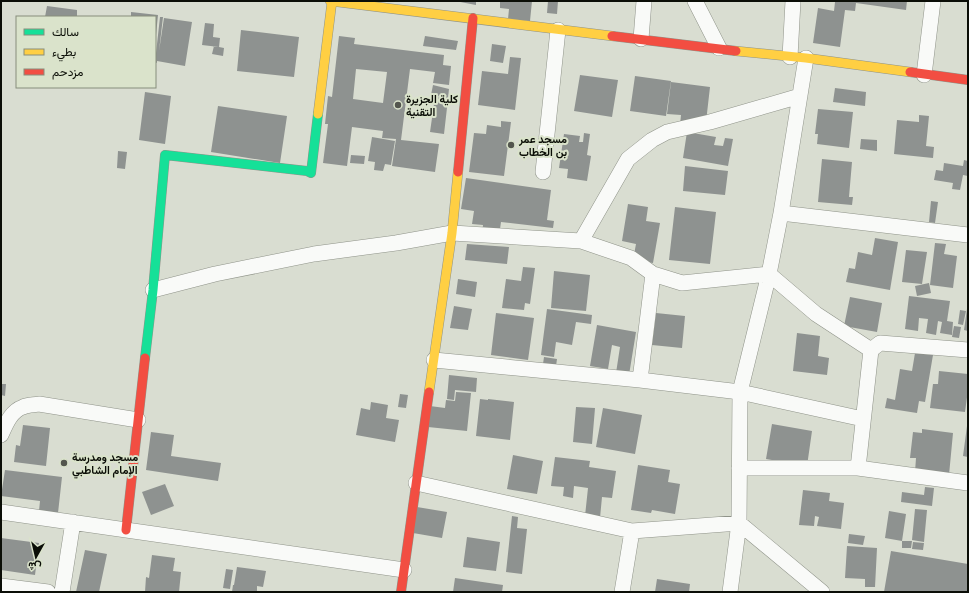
<svg xmlns="http://www.w3.org/2000/svg" width="969" height="593" font-family="Karla,Vazirmatn,sans-serif">
	<rect width="100%" height="100%" fill="#d9ddd1"/>
	<!-- building -->
	<path fill="#8e9290" fill-rule="evenodd" d="M455,1H476V5Z
		M500,1H532L530,21L508,19L509,9L500,8Z
		M548,1H558L557,14L547,13Z
		M832,1H907L906,10L856,3L855,11L845,10L840,47L813,43L818,8L834,11L835,2Z
		M47,6L77,10V17H45Z
		M131,12L158,15L156,35H155V17H131Z
		M160,17H163L159,51L164,18L192,22L185,66L157,61V63L155,62Z
		M205,23L214,24L213,37L220,38L219,47L202,45Z
		M241,30L299,37L294,77L237,71Z
		M339,36L355,38L354,44L444,55L443,65L451,66L449,85L433,83L435,72L410,69L401,140L439,144L435,172L392,166L396,139L382,138L383,131L352,127L347,166L323,163L328,124H325L328,96L332,97ZM356,69L387,72L383,103L353,99Z
		M425,36L458,41L456,50L423,46Z
		M492,44L506,46L503,63L490,61Z
		M214,46L224,48L223,56L212,54Z
		M510,57L521,58L515,110L478,105L482,71L508,74Z
		M580,75L618,80L612,117L574,111Z
		M635,76L671,81L666,116L630,111Z
		M671,82L710,87L706,122L680,125L681,115L667,114Z
		M433,85L449,89L448,98L431,95Z
		M835,88L866,92L865,106L833,102Z
		M145,92L171,96L165,144L139,140Z
		M435,97L448,99L444,134L430,132Z
		M218,106L287,116L280,163L211,152Z
		M818,109L853,112L849,148L817,144L818,134H815Z
		M919,115L929,116L926,146L934,147L933,158L894,154L897,120L919,122Z
		M501,121L511,122L504,176L469,172L474,133L486,134L487,125L501,127Z
		M687,132L716,137L714,145L723,146L725,138L733,139L728,166L683,158Z
		M584,133L590,134L587,155L591,156L587,181L567,178L568,169L559,168L564,134L580,136L579,142H583Z
		M372,137L395,141L391,165L385,164L383,171L374,170L375,162L368,161Z
		M861,139L877,140V151L860,149Z
		M118,151L127,152L125,169L117,168Z
		M351,155L365,156L364,164L350,163Z
		M822,159L852,162L849,197H853L852,205L818,202Z
		M964,160L968,161V176L963,175L960,190L952,189L953,183L934,180L936,170L943,171L944,163L963,166Z
		M685,166L728,171L725,195L683,191Z
		M466,178L551,190L547,220L554,221L553,228L501,222L499,236L482,234L483,225L472,224L474,211L461,209Z
		M931,201L938,202L935,223L929,222Z
		M628,204L648,207L646,221L660,223L653,263L633,260L636,244L622,241Z
		M675,207L716,212L710,264L669,260Z
		M875,238L898,242L890,290L846,282L849,268L855,269L858,252L872,255Z
		M935,243L946,244L944,254L957,256L953,288L930,285Z
		M467,244L509,247L507,264L465,260Z
		M906,250L927,252L922,284L902,282Z
		M523,267L535,268L530,304L525,303L524,310L502,308L506,279L521,281Z
		M554,271L590,275L586,311L551,308Z
		M458,279L477,282L475,297L456,294Z
		M929,283L931,293L917,296L915,286Z
		M909,296L950,301L947,321L953,322L952,335L940,333L942,322L938,321L936,335L926,333L928,319L919,318L918,331L905,329Z
		M850,297L882,303L877,332L844,326Z
		M454,306L472,309L468,330L450,328Z
		M547,309L592,315L591,324L576,322L572,345L556,342L554,357L541,355Z
		M967,309H968V331L964,330Z
		M960,310L966,311L963,325L958,324Z
		M496,313L534,318L528,360L491,355Z
		M656,313L685,316L682,348L652,345Z
		M597,325L636,332L629,375L616,373L620,347L612,345L608,369L590,366Z
		M954,326L961,327L959,338L952,337Z
		M797,333L820,336L818,356L829,358L827,375L793,371Z
		M915,353L933,355L925,402L919,401L917,413L885,408L887,398L895,400L900,369L912,371Z
		M544,357L557,359L556,366L543,364Z
		M939,371L968,374V390L965,412L930,408L933,384H938Z
		M449,375L477,378L476,392L455,390L454,400L447,399Z
		M1,384H6L5,396L1,395Z
		M456,392L471,393L467,431L428,427L430,406L445,408L446,400L455,401Z
		M400,394L408,395L406,408L398,407Z
		M480,399L488,400V399L514,402L510,440L476,436Z
		M371,402L388,405L386,418L399,420L395,442L356,435L361,408L370,410Z
		M576,407L595,408L592,444L573,442Z
		M603,408L642,415L635,454L596,447Z
		M772,424L812,431L807,466L766,459Z
		M23,425L50,428L46,466L14,462L16,445L20,446Z
		M967,426H968V457L963,456Z
		M922,429L953,433L949,475L915,472L916,458H910L913,432L922,433Z
		M151,432L174,435L171,456L221,463L218,481L146,470Z
		M513,455L543,461L537,494L507,489Z
		M555,457L590,461L589,467L616,471L612,498L602,497L600,518L585,516L588,488L574,486L573,498L563,496L564,487L551,486Z
		M638,465L670,470L668,482L680,484L675,514L652,510L651,513L631,510Z
		M5,470L62,477L58,513L39,511L40,501L1,496Z
		M165,484L174,506L151,515L142,492Z
		M925,487L934,488L932,506L901,502L902,492L924,495Z
		M803,490L830,493L829,501L844,503L841,529L817,526L819,517L815,516L814,526L799,525Z
		M417,507L447,512L442,538L413,533Z
		M915,509L927,510L924,542L912,540Z
		M889,511L906,514L902,541L885,538Z
		M512,516L518,517L517,528L527,529L522,574L506,572Z
		M849,534L865,536L863,545L848,543Z
		M467,537L500,542L496,571L463,567Z
		M1,538L39,543L35,575L1,570Z
		M902,541H912L911,548H902Z
		M913,542L924,543L923,550L912,549Z
		M847,546L877,548L875,587H865V579L845,578Z
		M85,550L107,554L99,592H76Z
		M891,551L968,564V592H884Z
		M152,555L175,558L173,571L181,572L179,592H145L146,577L149,578Z
		M237,567L266,571L263,587L257,586V592H232L233,585H234Z
		M226,569L233,570L230,589L223,588Z
		M455,578L503,585L502,592H453Z
		M657,579L690,584L689,592H655Z"/>
	<g fill="none" stroke-linecap="round" stroke-linejoin="round">
		<!-- street casing -->
		<g stroke="#8f9389" stroke-width="16">
			<path id="street" d="M695,1L719,48
				M641,39L644,1
				M790,57L793,1
				M924,75L933,1
				M543,172L558,30
				M781,213L968,235
				M581,241L628,159L652,140L667,132L710,122L800,96
				M153,290L215,274L314,254L396,243L452,233L581,241L631,258L653,274
				M434,360L640,380L740,392L863,419
				M640,380L653,274L682,283L769,274L816,314L871,350
				M1,435C6,424 11,411 23,407C27,405 34,405 39,404L138,420
				M739,468H858L968,483
				M858,468L871,350L880,343L968,350
				M416,483L632,531L739,523L822,592
				M1,512L404,570
				M1,586L48,592
				M62,592L73,522
				M622,592L632,531
				M730,592L739,523L740,392L769,274L781,213L806,58"/>
		</g>
		<!-- fast casing -->
		<g stroke="#8f9389" stroke-width="10">
			<path id="fast" d="M145,358L153,290L165,155L307,171L311,173L318,114"/>
		</g>
		<!-- slow casing -->
		<g stroke="#8f9389" stroke-width="10">
			<path id="slow" d="M330,1L612,36
				M736,51L806,58L910,72
				M318,114L332,1
				M429,392L452,233L458,172"/>
		</g>
		<!-- jam casing -->
		<g stroke="#8f9389" stroke-width="10">
			<path id="jam" d="M612,36L736,51
				M910,72L968,80
				M458,172L473,18
				M126,530L145,358
				M401,592L429,392"/>
		</g>
		<!-- street -->
		<use href="#street" stroke="#f9faf8" stroke-width="15"/>
		<!-- fast -->
		<use href="#fast" stroke="#16e098" stroke-width="9"/>
		<!-- slow -->
		<use href="#slow" stroke="#ffcf43" stroke-width="9"/>
		<!-- jam -->
		<use href="#jam" stroke="#f24e42" stroke-width="9"/>
	</g>
	<!-- markers -->
	<g fill="#53564e" stroke="#dae3cb" stroke-width="1.5">
		<circle cx="398" cy="105" r="4"/>
		<circle cx="511" cy="145" r="4"/>
		<circle cx="64" cy="463" r="4"/>
	</g>
	<g text-anchor="middle" dominant-baseline="central" stroke-width="4" stroke-linejoin="round" paint-order="stroke">
		<!-- poi labels -->
		<g font-size="11" font-weight="bold" fill="#0b0e07" stroke="#dae3cb" text-anchor="start">
			<text x="406" y="99">كلية الجزيرة<tspan x="406" dy="13">التقنية</tspan></text>
			<text x="519" y="139">مسجد عمر<tspan x="519" dy="13">بن الخطاب</tspan></text>
			<text x="72" y="457">مسجد ومدرسة<tspan x="72" dy="13">الإمام الشاطبي</tspan></text>
		</g>
	</g>
	<!-- border -->
	<rect width="969" height="593" fill="none" stroke="#0b0e07" stroke-width="4"/>
	<!-- legend -->
	<rect x="16" y="16" width="140" height="72" fill="#dae3cb" stroke="#878e7d"/>
	<rect x="24" y="29" width="20" height="6" fill="#16e098" stroke="#878e7d"/>
	<text x="52" y="36" font-size="12" fill="#0b0e07">سالك</text>
	<rect x="24" y="49" width="20" height="6" fill="#ffcf43" stroke="#878e7d"/>
	<text x="52" y="56" font-size="12" fill="#0b0e07">بطيء</text>
	<rect x="24" y="69" width="20" height="6" fill="#f24e42" stroke="#878e7d"/>
	<text x="52" y="76" font-size="12" fill="#0b0e07">مزدحم</text>
	<!-- north arrow -->
	<g transform="translate(36 557) rotate(188)" stroke="#dae3cb" stroke-width="3" paint-order="stroke">
	<path d="M0-3L7 15L0 10L-7 15Z" fill="#0b0e07"/>
	<text y="-6" font-size="11" font-weight="bold" text-anchor="middle" fill="#0b0e07">ش</text>
	</g>
</svg>
